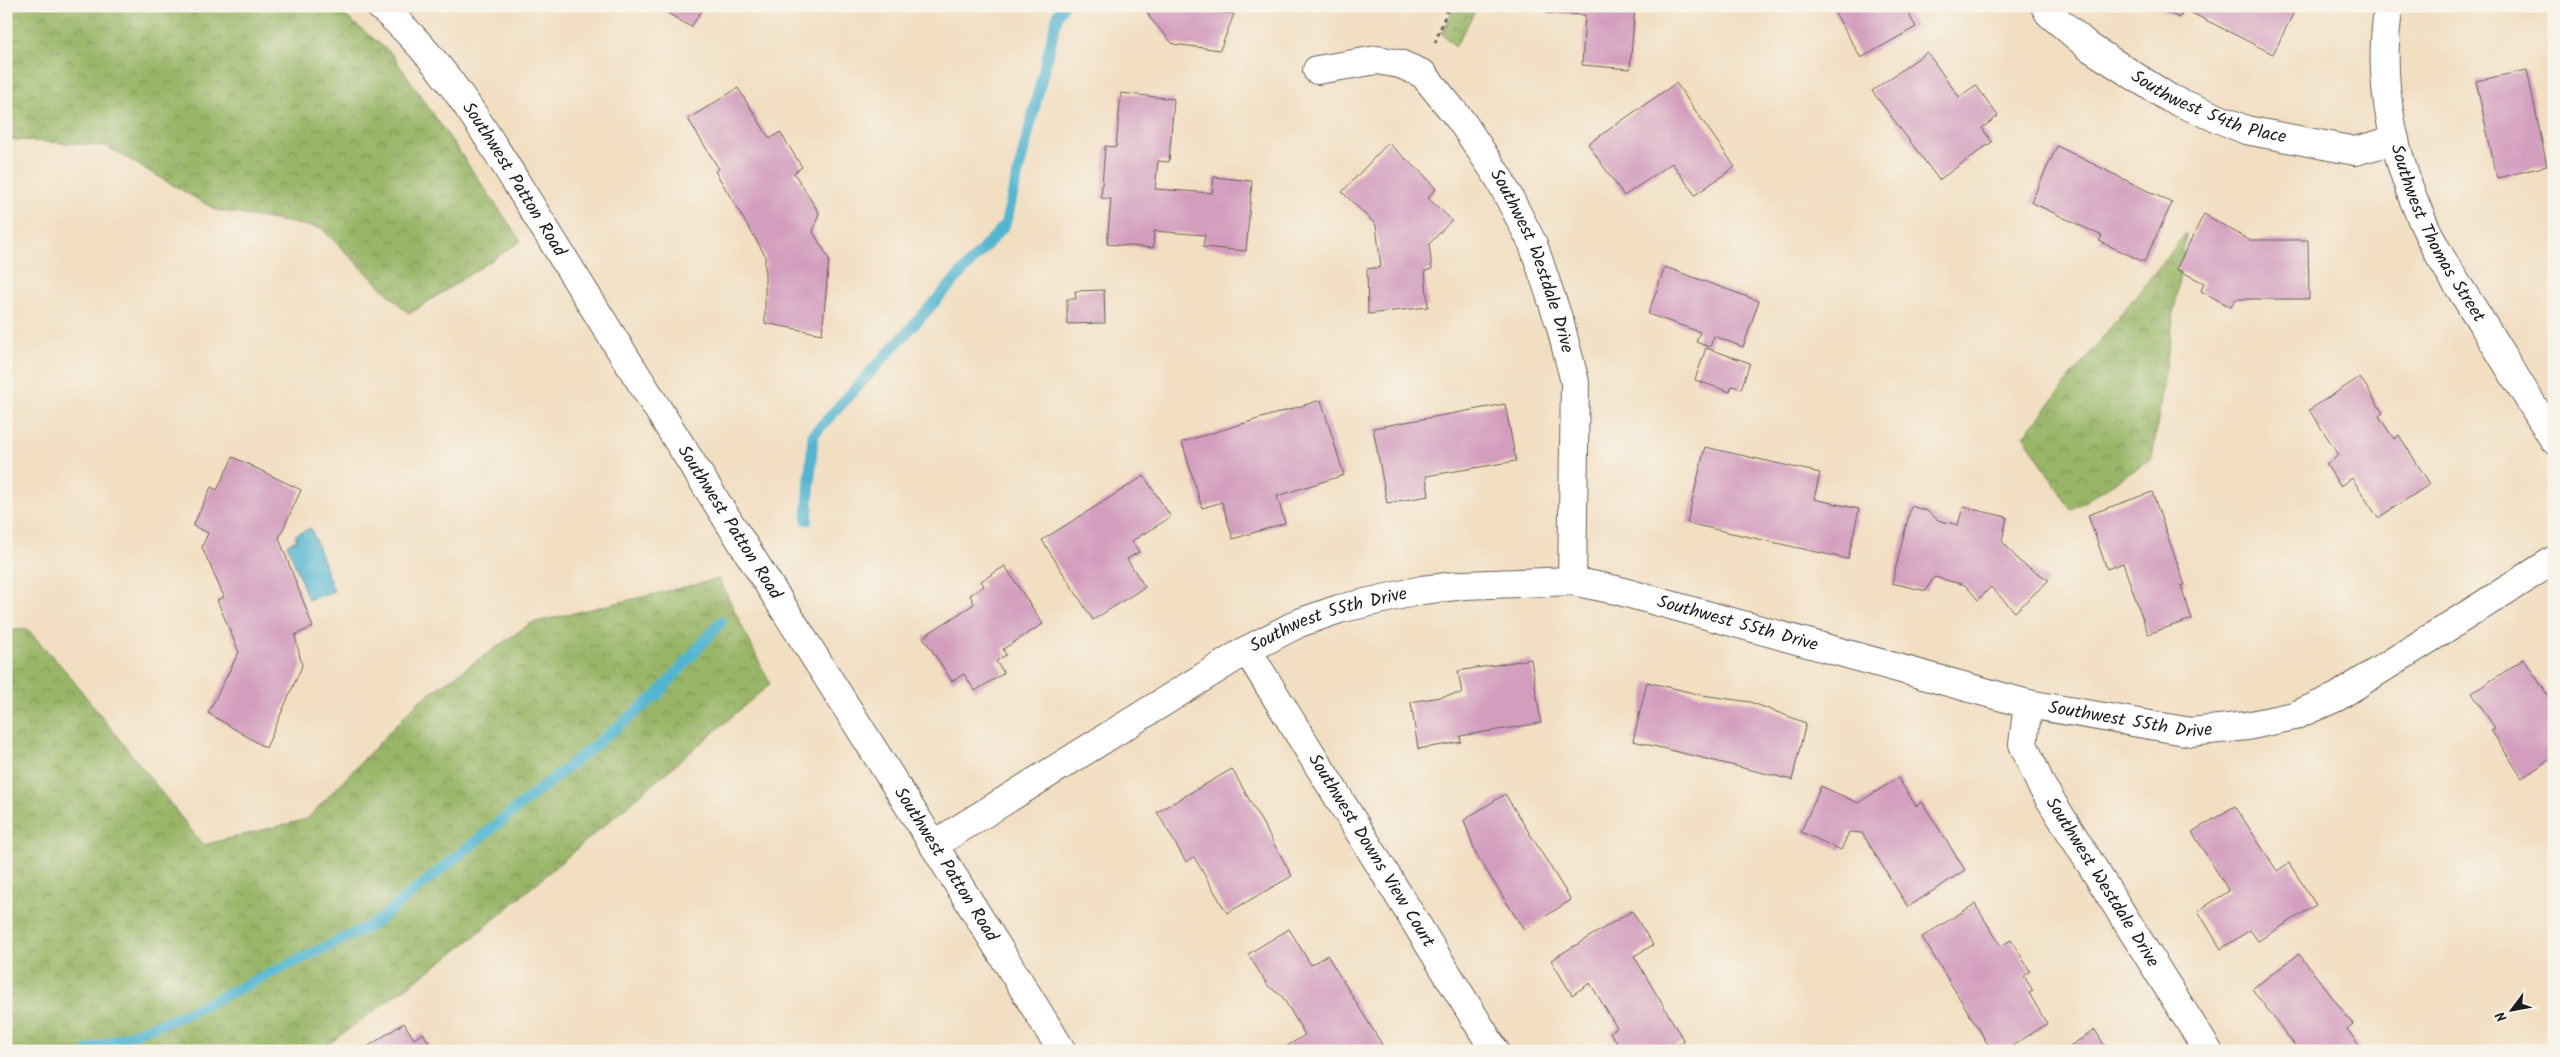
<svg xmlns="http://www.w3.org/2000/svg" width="2560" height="1057" font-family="Kalam,sans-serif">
	<defs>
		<pattern id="forest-crowns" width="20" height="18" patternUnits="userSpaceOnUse" patternTransform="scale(1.25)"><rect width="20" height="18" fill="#99b668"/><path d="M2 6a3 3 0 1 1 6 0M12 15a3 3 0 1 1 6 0" fill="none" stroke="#7c9355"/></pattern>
	</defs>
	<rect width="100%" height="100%" fill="#f7f3e8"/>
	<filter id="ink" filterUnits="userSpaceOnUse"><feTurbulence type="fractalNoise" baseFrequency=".02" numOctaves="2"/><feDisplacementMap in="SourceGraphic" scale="10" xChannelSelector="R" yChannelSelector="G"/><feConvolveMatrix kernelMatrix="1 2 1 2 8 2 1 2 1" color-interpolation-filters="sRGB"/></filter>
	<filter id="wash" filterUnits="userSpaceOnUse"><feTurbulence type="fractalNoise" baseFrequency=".0096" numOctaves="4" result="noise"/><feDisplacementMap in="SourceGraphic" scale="20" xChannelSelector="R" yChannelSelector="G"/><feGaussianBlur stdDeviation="1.12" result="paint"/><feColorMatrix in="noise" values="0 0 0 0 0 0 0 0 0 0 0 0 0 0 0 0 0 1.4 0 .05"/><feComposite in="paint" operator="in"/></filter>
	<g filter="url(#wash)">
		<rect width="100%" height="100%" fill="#f2dec1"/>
		<!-- forest -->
		<path fill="url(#forest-crowns)" stroke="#5a6942" d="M6,6H333L391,53L521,241L409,314L321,228L216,210L106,146L6,139Z
			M1455,6H1478L1455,47L1442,34Z
			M2186,233L2152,459L2071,510L2024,436Z
			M719,579L770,684L464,945L319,1051H6V631L27,629L64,669L203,845L307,819L419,701L531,623Z"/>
		<!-- water -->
		<path fill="#53b6d1" stroke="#386976" d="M311,528L334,591L308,600L287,544L297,540L295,535Z"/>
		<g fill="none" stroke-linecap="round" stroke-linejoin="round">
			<!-- stream -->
			<path stroke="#53b6d1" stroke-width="11" d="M807,520L813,435L1005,225L1058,14L1063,6
				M87,1051L181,1016L372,925L657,695L721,622"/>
		</g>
		<g id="blocks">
			<!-- building -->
			<path fill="#d39dbe" d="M656,6H705L691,27Z
				M1145,6H1222L1216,12L1234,14L1220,50L1173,44L1150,18Z
				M1547,6H1635L1630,69L1582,65L1585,15L1547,13Z
				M1831,6H1904L1916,27L1861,58Z
				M2154,6H2297L2273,54L2184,9L2179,18Z
				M1927,52L1959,97L1976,85L1998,116L1982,128L1992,142L1939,180L1872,91Z
				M2527,70L2547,166L2497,178L2476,81Z
				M1676,83L1735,167L1695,195L1672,163L1624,196L1588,144Z
				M738,88L770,139L780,132L802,167L794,173L819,213L813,232L829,259L822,334L765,323V255L715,171L719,169L688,119Z
				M1121,93L1174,99L1169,162L1158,161L1155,189L1212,193L1214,177L1252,181L1246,251L1203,247L1205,235L1154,231L1153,248L1107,244L1111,199L1101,198L1105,146L1116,147Z
				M1388,143L1423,174L1436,189L1428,198L1452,220L1429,244L1432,269L1425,271L1428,307L1368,314L1367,269L1381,267L1376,225L1342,192Z
				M2057,146L2172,203L2144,262L2099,241L2102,236L2031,202Z
				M2204,214L2249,240H2308L2309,299H2236L2231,307L2201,291L2204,283L2176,269Z
				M1665,267L1759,301L1743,347L1714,336L1710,347L1696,342L1700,332L1648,314Z
				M1104,290L1105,323L1067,324V299H1076L1075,291Z
				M1706,348L1750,363L1741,389L1732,386L1730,392L1695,380Z
				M2360,377L2383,413L2379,416L2394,439L2399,435L2430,484L2378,518L2352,478L2340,486L2326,464L2339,455L2309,410Z
				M1321,400L1344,475L1277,496L1285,523L1233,539L1222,502L1202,508L1182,442Z
				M1505,404L1516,461L1426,476L1429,496L1387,503L1373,428Z
				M1705,447L1820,473L1814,499L1859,509L1848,559L1687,523Z
				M233,457L301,490L279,538L313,627L295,635L302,666L266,748L208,713L239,652L217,600L224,597L202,547L208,533L193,526L211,487L217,490Z
				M1144,476L1171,517L1132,541L1139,552L1127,559L1145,587L1093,620L1042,540Z
				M2152,492L2185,585L2181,586L2192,619L2148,634L2123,563L2107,569L2088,515Z
				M1911,506L1927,511L1938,520L1958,525L1963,507L2007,517L2002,541L2020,562L2049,580L2015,612L1991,587L1978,600L1965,585L1934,577L1926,591L1892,583Z
				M1005,566L1043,624L1003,649L1006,655L996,661L1004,673L975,691L964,674L952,681L923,637L974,604L970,595L984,586L981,581Z
				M1531,659L1541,723L1460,736L1461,742L1418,749L1411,702L1462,693L1458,671Z
				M2524,659L2554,705V757L2522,778L2491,730L2495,728L2472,693Z
				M1647,682L1702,695L1750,702L1806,723L1792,780L1633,741Z
				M1232,769L1292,876L1227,913L1194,857L1186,862L1157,812Z
				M1898,778L1916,806L1922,802L1965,870L1908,907L1862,833L1849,832L1841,850L1801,832L1821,786L1858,803Z
				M1505,794L1571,900L1524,930L1476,854L1464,820Z
				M2235,806L2277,871L2289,863L2316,905L2258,941L2250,930L2221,949L2198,911L2229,891L2192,832Z
				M1975,904L2001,946L2011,940L2030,971L2024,976L2033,991L2029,993L2047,1024L2004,1051H1992L1922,937Z
				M1632,911L1653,945L1634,956L1684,1041L1668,1051H1622L1610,1032L1617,1028L1590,983L1572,995L1551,960Z
				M1289,929L1311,965L1327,955L1386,1051H1286L1284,1048L1305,1035L1282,996L1268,986L1248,954Z
				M2299,954L2353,1024L2347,1029L2363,1051H2299L2252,989Z
				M404,1023L414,1039L423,1033L433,1050L361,1051Z
				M2095,1030L2108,1051H2062Z"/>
		</g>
	</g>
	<g filter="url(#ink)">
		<use href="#blocks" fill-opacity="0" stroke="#676056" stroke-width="1"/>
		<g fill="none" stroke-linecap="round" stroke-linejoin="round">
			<!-- minor casing -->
			<g stroke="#676056" stroke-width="30">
				<g id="minor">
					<path id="s1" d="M380,6C441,58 483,128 524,195C564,259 603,323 644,387C783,609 925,828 1062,1051"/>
					<path id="s2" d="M2045,6L2049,13L2089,47L2169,98L2246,130L2355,151L2395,140"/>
					<path id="s3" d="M2389,6C2375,84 2396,168 2431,239C2445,268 2465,295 2482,323C2506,362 2530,401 2554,440"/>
					<path id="s4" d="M1317,70L1377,60L1400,64L1423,74L1462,122L1499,178L1533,244L1560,324L1575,382L1572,581"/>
					<path id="s5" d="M1247,650L1495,1051"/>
					<path id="s6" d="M2028,704L2023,744L2041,785L2208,1051"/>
					<path id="s7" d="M935,844L1247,650L1299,623L1339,609L1422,590L1464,585L1572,581L1616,590L2028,704L2191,732L2247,726L2294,716L2337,697L2554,560"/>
				</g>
			</g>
			<!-- path -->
			<path stroke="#676056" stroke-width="3" stroke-dasharray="4 4" stroke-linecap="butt" d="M1435,43L1449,6"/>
			<!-- minor -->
			<use href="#minor" stroke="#fff" stroke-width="28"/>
		</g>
	</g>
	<g text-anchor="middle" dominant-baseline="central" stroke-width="4" stroke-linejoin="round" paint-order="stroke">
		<!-- street labels -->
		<g font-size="18" fill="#1c1c1c" stroke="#f7f3e8">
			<text stroke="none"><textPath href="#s2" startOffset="196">Southwest 54th Place</textPath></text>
			<text stroke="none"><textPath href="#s1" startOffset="220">Southwest Patton Road</textPath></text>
			<text stroke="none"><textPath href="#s3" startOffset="238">Southwest Thomas Street</textPath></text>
			<text stroke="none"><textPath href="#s4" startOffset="328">Southwest Westdale Drive</textPath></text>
			<text stroke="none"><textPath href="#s1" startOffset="625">Southwest Patton Road</textPath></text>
			<text stroke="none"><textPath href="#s7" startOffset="455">Southwest 55th Drive</textPath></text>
			<text stroke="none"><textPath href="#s7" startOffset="875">Southwest 55th Drive</textPath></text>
			<text stroke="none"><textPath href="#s7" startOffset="1280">Southwest 55th Drive</textPath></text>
			<text stroke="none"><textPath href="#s5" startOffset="236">Southwest Downs View Court</textPath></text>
			<text stroke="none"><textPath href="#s1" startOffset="1030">Southwest Patton Road</textPath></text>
			<text stroke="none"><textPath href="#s6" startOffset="200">Southwest Westdale Drive</textPath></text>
		</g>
	</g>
	<!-- margin -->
	<rect width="2560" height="1057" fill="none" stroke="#f7f3e8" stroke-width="25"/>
	<!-- north arrow -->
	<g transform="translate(2512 1010) rotate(238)" stroke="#f7f3e8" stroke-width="4" paint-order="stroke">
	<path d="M0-4L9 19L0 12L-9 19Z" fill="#1c1c1c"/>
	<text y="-8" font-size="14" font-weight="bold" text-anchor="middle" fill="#1c1c1c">N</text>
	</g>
</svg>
